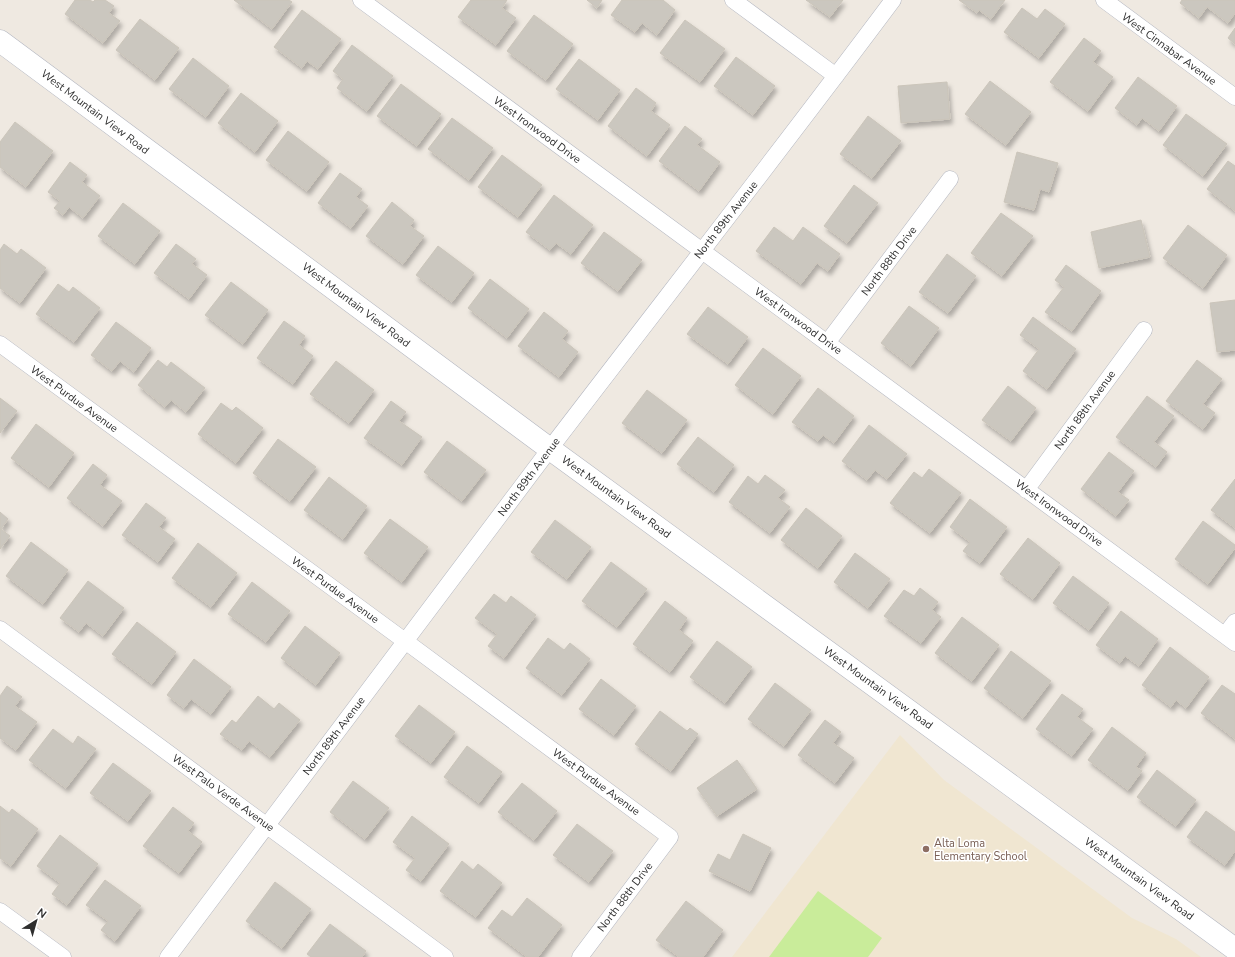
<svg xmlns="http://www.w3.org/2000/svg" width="1235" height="957" font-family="'Nunito Sans',sans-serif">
	<defs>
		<filter id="shadow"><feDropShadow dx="2.5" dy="4.5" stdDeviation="2" flood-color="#0004"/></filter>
	</defs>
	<rect width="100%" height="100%" fill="#efe9e1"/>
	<!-- education -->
	<path fill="#f0e6d1" d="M900,735L944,780L1132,918L1176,939L1201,957H732Z"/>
	<!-- pitch -->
	<path fill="#c9ec9a" d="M818,891L882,938L868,957H769Z"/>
	<!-- building -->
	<path fill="#cbc7bf" stroke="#cbc5ba" filter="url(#shadow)" d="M75,0H90L93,2L95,0H105L114,6L109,13L120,21L103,43L65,14Z
		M234,0H289L292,2L272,29Z
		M471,0H507L502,8L516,18L496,45L458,17Z
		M587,0H602L597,8Z
		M622,0H663L675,10L657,35L642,23L635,32L611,15Z
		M806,0H843L830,17Z
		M959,0H1005L991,19L979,10L977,13Z
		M1182,0H1235V13L1228,23L1207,7L1199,18L1180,3Z
		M1022,8L1037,19L1045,9L1065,24L1039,58L1004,32Z
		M302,10L341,39L318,69L307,61L302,68L274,47Z
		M534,15L573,44L546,80L507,51Z
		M140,19L179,48L155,80L116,50Z
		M685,20L725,49L700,82L660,53Z
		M1235,28V44L1228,38Z
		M1084,38L1101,51L1093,62L1113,77L1088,111L1050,82Z
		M352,45L393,76L367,111L337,88L343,79L333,71Z
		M736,57L775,86L753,115L714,86Z
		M193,58L229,86L206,117L169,89Z
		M579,59L620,90L598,120L556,89Z
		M1138,77L1177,106L1159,131L1142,118L1137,125L1115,108Z
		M990,81L1031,112L1006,145L965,114Z
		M947,82L950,119L901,123L898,86Z
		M401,84L441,114L417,146L377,116Z
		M636,88L656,103L651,111L670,125L647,156L608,126Z
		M241,93L278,121L255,152L218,123Z
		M1186,114L1227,144L1203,176L1163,145Z
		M868,116L901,141L872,178L840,154Z
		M452,118L493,148L469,180L428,149Z
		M15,122L53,151L26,187L0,167V142Z
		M685,126L702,139L697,145L720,162L699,191L659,161Z
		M288,131L329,162L307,191L266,160Z
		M1017,152L1058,163L1049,192L1040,189L1034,210L1004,202Z
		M502,155L542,185L518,217L478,187Z
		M1228,161L1235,166V211L1207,189Z
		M70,162L87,175L82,182L100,196L83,218L69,207L63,215L54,208L60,201L48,192Z
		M340,173L362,189L356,197L368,206L351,228L318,203Z
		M854,185L878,203L847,243L824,226Z
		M554,195L593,225L571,254L556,243L550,250L526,232Z
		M392,202L414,220L410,226L424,236L403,264L366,236Z
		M123,203L160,231L135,264L98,236Z
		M1001,213L1033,236L1002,276L971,253Z
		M1141,220L1150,257L1099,268L1091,232Z
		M1188,225L1227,255L1203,288L1163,258Z
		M774,227L793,241L803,227L840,254L828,271L817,263L801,284L756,251Z
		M604,232L642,260L618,291L581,263Z
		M4,244L17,254L21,249L46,268L20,303L0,288V250Z
		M176,244L196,259L192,264L207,275L189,299L154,273Z
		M438,246L474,273L452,302L416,275Z
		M947,254L976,276L948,313L919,292Z
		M1066,265L1101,291L1072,331L1045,312L1064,287L1055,280Z
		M490,279L529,309L507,338L468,308Z
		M231,282L268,310L243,344L205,315Z
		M58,284L69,292L73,287L100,308L74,342L36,314Z
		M1235,300V350L1217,352L1210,303Z
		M909,306L939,328L911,366L881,343Z
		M708,307L748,337L728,364L687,334Z
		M544,312L568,331L562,339L578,352L559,377L518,346Z
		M1033,317L1076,349L1047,389L1023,371L1039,349L1020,335Z
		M284,321L305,336L299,345L313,356L293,384L257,358Z
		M116,322L151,348L134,372L120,361L112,371L91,355Z
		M763,348L801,376L773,414L735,385Z
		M158,360L167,367L171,362L205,388L186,412L171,400L165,407L138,385Z
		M1197,360L1222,379L1203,404L1215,413L1203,429L1166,401Z
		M336,361L374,390L349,423L310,394Z
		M1008,386L1036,408L1011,441L982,420Z
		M818,388L854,416L834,443L823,435L818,441L792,422Z
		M647,390L687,420L662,453L622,423Z
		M1147,396L1174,416L1154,442L1167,452L1156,467L1116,437Z
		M0,398L17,411L0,433Z
		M391,401L406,412L399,421L422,437L402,465L364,438Z
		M221,403L232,411L236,407L263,428L236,463L198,434Z
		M36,424L74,453L49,487L11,458Z
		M869,425L907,454L887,479L875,470L867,480L842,461Z
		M698,437L734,465L714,492L677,464Z
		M278,439L316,467L290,501L253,473Z
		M447,441L486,470L462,501L424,472Z
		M1109,452L1134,471L1118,492L1129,500L1116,516L1081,489Z
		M93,464L107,475L100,485L122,501L103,526L67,498Z
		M929,469L961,493L930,533L890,503L914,472L922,478Z
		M765,475L785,490L778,498L790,507L770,533L729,502L748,476L758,484Z
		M329,477L367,506L343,539L304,510Z
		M1235,479V528L1211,510Z
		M970,499L1007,527L980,563L963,551L970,542L950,527Z
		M146,503L166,518L159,527L175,539L158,562L122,535Z
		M806,508L842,536L818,568L781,540Z
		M0,512L8,519L1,529L10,536L0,549Z
		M390,519L428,547L402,582L364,553Z
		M555,520L591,547L567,579L531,552Z
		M1203,521L1235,545V548L1208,584L1175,559Z
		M1028,538L1060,563L1033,599L1000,574Z
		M31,542L68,570L43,604L6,576Z
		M198,543L237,573L211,607L172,578Z
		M855,553L890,579L868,608L834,582Z
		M611,562L647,589L617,627L582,601Z
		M1073,576L1109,603L1089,630L1053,603Z
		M88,581L124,608L103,636L86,623L79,632L60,618Z
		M252,582L290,611L266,642L228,614Z
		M920,588L938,602L932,610L941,617L921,643L884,616L904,590L914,596Z
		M494,594L506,603L511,596L536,615L504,658L488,646L497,634L475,618Z
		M665,601L687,618L679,630L693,641L670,672L633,644Z
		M1121,611L1158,639L1139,666L1125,656L1120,663L1096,645Z
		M962,617L999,645L972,681L935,653Z
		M137,622L176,652L152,684L112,654Z
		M305,626L340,653L316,685L281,658Z
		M548,638L564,650L570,643L590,659L562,695L526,668Z
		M717,641L752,667L725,703L690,677Z
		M1170,647L1209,677L1186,708L1176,700L1171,707L1142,685Z
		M1011,651L1051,681L1023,718L984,688Z
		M194,659L231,687L211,714L191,699L184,708L167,695Z
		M601,679L636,706L614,735L579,709Z
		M775,683L811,710L784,746L748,719Z
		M1222,685L1235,694V739L1201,713Z
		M7,686L22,697L15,706L37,722L16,750L0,738V696Z
		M1062,694L1083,709L1077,717L1093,729L1072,756L1036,729Z
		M258,696L274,709L279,703L300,720L270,757L249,741L242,750L220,734L232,720L236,723Z
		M419,705L455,732L431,763L395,736Z
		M660,711L687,731L690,728L698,734L671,771L635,744Z
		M825,720L841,732L833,743L854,758L835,783L798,755Z
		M1112,727L1146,753L1136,767L1142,771L1128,790L1088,760Z
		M53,729L73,744L78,736L96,749L66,788L29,760Z
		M467,746L502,772L479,803L444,777Z
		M737,760L757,789L717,816L697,788Z
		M113,763L151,791L128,821L90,793Z
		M1157,770L1196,800L1176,826L1137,797Z
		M353,781L389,808L365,839L330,812Z
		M522,783L557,811L534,840L498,812Z
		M0,806L9,813L12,809L38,829L11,866L0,858Z
		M173,807L194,823L188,831L202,842L179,873L143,846Z
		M1206,811L1235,832V851L1225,865L1187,837Z
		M412,816L449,844L421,881L406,870L415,858L393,842Z
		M577,824L613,851L589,882L553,855Z
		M743,834L771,848L750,891L709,871L718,854L730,860Z
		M60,835L98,864L67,905L52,894L60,883L37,866Z
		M462,861L473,870L478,864L502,883L476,917L440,891Z
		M105,880L141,906L115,941L101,930L108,921L86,905Z
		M275,882L311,909L282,948L246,921Z
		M527,898L562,925L538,957H527L488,928L502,910L512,917Z
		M686,901L723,930L703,957H679L656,940Z
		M330,924L366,951L362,957H311L307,954Z"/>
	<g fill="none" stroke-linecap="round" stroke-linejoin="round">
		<!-- street casing -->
		<g stroke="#b4b7c1" stroke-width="17">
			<path id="street" d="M361,0L1235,643
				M733,0L836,76
				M1104,0L1235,97
				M827,343L950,179
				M0,344L405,641L670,837L580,957
				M1026,490L1144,330
				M0,629L445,957
				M1225,635L1235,622
				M0,911L63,957
				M168,957C297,787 423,615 552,446C666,297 781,150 893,0"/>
		</g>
		<!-- secondary casing -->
		<g stroke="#b4b7c1" stroke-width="23">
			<path id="secondary" d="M0,41L550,449L1235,949"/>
		</g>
		<!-- street -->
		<use href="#street" stroke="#fff" stroke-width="16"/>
		<!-- secondary -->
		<use href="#secondary" stroke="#fff" stroke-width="22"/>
	</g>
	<!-- markers -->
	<circle fill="#8d6e63" stroke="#fff" stroke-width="1.5" cx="926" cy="849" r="4"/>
	<g text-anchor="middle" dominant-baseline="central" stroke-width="3" stroke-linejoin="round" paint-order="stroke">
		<!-- street labels -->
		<g font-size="11" fill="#2e2e2e" stroke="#fff">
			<text transform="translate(1169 49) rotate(36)">West Cinnabar Avenue</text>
			<text transform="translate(95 112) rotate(37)">West Mountain View Road</text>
			<text transform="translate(537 130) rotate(36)">West Ironwood Drive</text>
			<text transform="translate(726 220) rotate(-52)">North 89th Avenue</text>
			<text transform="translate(889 261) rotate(-53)">North 88th Drive</text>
			<text transform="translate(356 305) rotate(37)">West Mountain View Road</text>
			<text transform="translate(798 321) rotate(36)">West Ironwood Drive</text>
			<text transform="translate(74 399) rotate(36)">West Purdue Avenue</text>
			<text transform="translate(1085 410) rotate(-54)">North 88th Avenue</text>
			<text transform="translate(529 477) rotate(-53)">North 89th Avenue</text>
			<text transform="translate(616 497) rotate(36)">West Mountain View Road</text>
			<text transform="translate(1059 513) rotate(36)">West Ironwood Drive</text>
			<text transform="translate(335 590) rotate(36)">West Purdue Avenue</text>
			<text transform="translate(878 688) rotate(36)">West Mountain View Road</text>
			<text transform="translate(334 736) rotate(-53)">North 89th Avenue</text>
			<text transform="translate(596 782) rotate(36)">West Purdue Avenue</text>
			<text transform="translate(223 793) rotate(36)">West Palo Verde Avenue</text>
			<text transform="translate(1139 879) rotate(36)">West Mountain View Road</text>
			<text transform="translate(625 897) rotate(-53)">North 88th Drive</text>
		</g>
		<!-- education labels -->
		<g font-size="11" fill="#785e54" stroke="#fff" text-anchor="start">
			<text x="934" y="843">Alta Loma<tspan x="934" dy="13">Elementary School</tspan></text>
		</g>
	</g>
	<!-- north arrow -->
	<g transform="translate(36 921) rotate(37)" stroke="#ffffff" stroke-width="3" paint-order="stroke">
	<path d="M0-3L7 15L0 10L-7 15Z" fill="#2e2e2e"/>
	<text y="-6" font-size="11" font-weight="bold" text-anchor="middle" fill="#2e2e2e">N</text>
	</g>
</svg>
